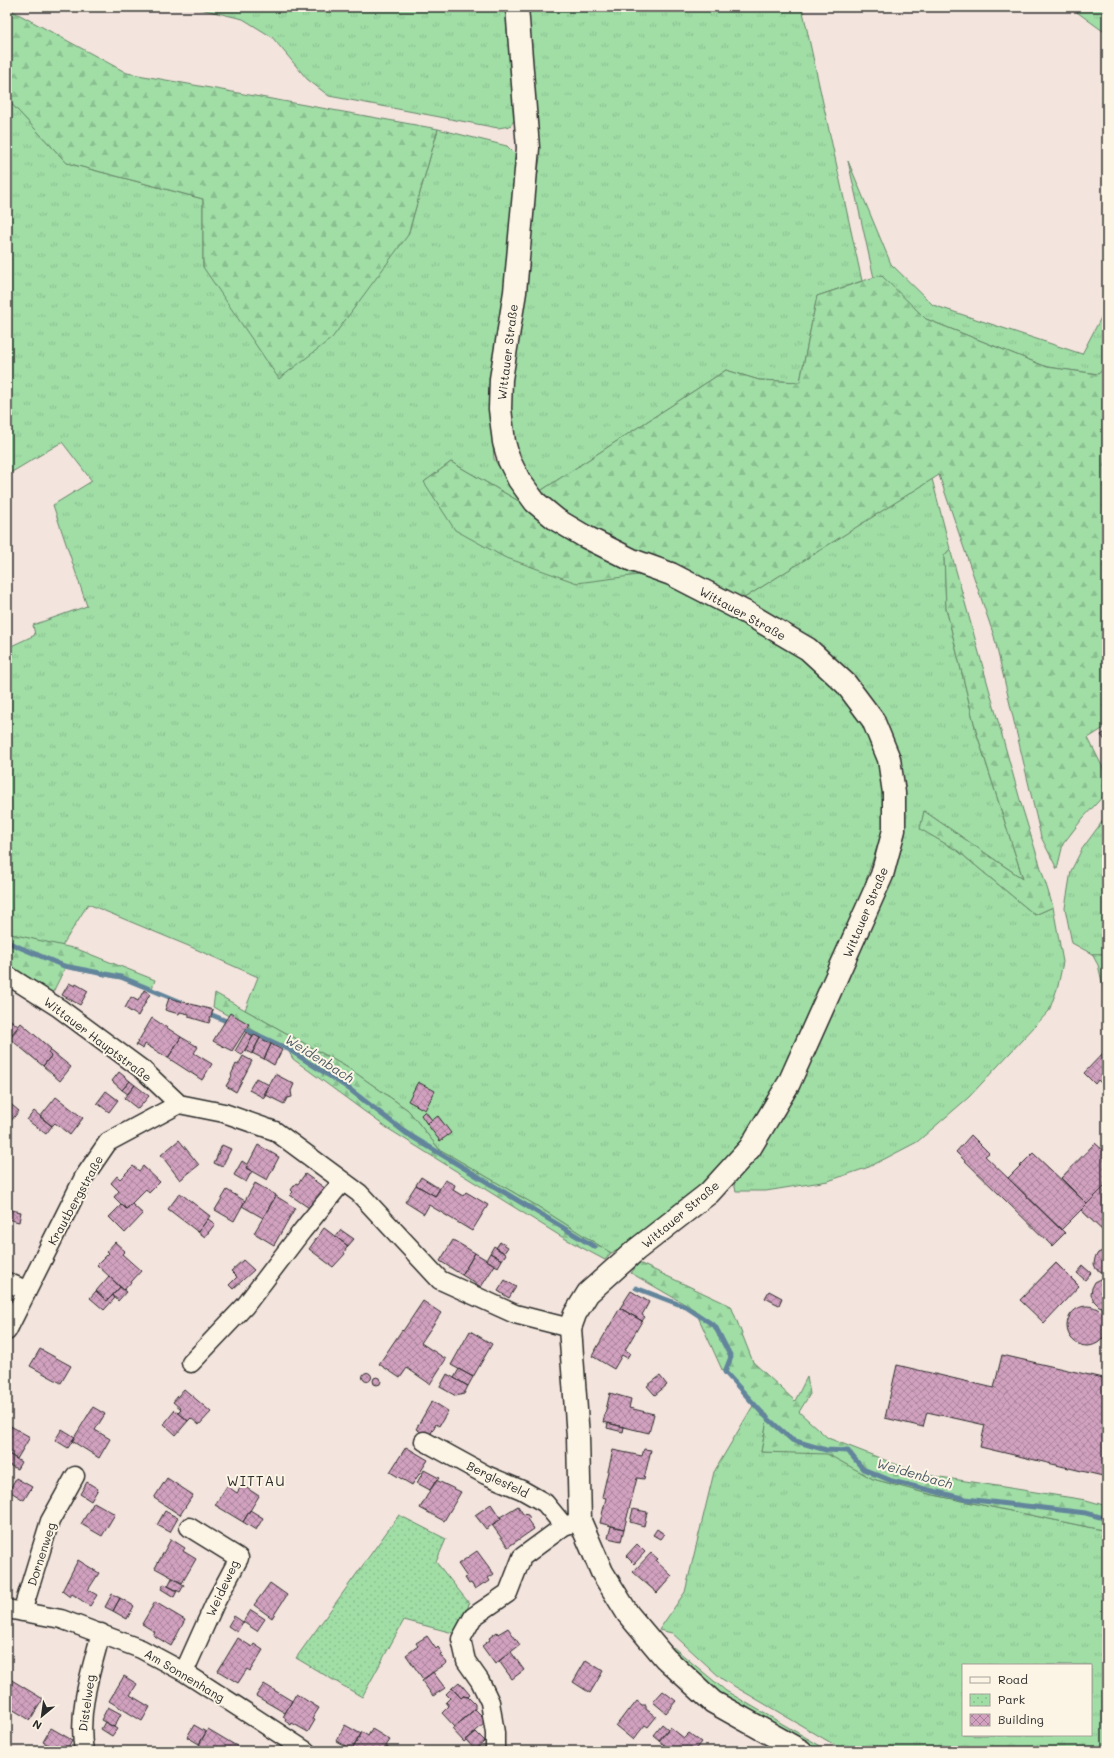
<svg xmlns="http://www.w3.org/2000/svg" width="1114" height="1758" font-family="Mali,sans-serif">
	<defs>
		<pattern id="grass-tufts" width="24" height="20" patternUnits="userSpaceOnUse"><rect width="24" height="20" fill="#a0dea6"/><path d="M3 7l-1-3M5 7V3M7 7l1-3M15 17l-1-3M17 17v-4M19 17l1-3" fill="none" stroke="#8abf8f"/></pattern>
		<pattern id="forest-firs" width="22" height="20" patternUnits="userSpaceOnUse"><rect width="22" height="20" fill="#a0dea6"/><path d="M5 1l3.5 6h-7zM16 11l3.5 6h-7z" fill="#8abf8f"/></pattern>
		<pattern id="park-dots" width="8" height="8" patternUnits="userSpaceOnUse"><rect width="8" height="8" fill="#a0dea6"/><path d="M2 2h.1M6 6h.1" fill="none" stroke="#8abf8f" stroke-width="1.8" stroke-linecap="round"/></pattern>
		<pattern id="building-cross-hatch" width="8" height="8" patternUnits="userSpaceOnUse"><rect width="8" height="8" fill="#d1a1bf"/><path d="M0 0l8 8M0 8l8-8" fill="none" stroke="#aa839b"/></pattern>
	</defs>
	<rect width="100%" height="100%" fill="#f3e4dd"/>
	<filter id="ink" filterUnits="userSpaceOnUse"><feTurbulence type="fractalNoise" baseFrequency=".025" numOctaves="2"/><feDisplacementMap in="SourceGraphic" scale="8" xChannelSelector="R" yChannelSelector="G"/><feConvolveMatrix kernelMatrix="1 2 1 2 8 2 1 2 1" color-interpolation-filters="sRGB"/></filter>
	<g filter="url(#ink)">
		<!-- grass -->
		<path fill="url(#grass-tufts)" stroke="#668468" fill-rule="evenodd" d="M192,7H513L520,113L510,126L498,128L329,96L307,79L272,37L243,19Z
			M526,7H802L862,281L817,296L800,382L759,380L726,370L539,492L519,459L507,433L506,391L540,157Z
			M1070,7H1107V34Z
			M7,99L67,163L203,199V267L408,235L438,129L507,146L515,154L513,220L491,421L494,459L522,503L451,462L424,482L651,573L743,619L842,684L875,751L883,773V829L853,919L771,1096L744,1142L724,1165L635,1244L611,1253L537,1206L439,1149L408,1110L350,1069L245,1010L258,977L191,947L88,904L62,946L7,933V648L35,635L33,625L87,606L53,505L92,481L62,442L7,475Z
			M848,161L891,264L933,305L1082,354L1107,306V366L1098,374L1047,367L926,319L881,276L874,278Z
			M932,479L950,549L944,556L946,608L976,731L1023,879L924,811L921,829L958,851L1035,915L1053,907L1063,962L1058,986L1049,1011L969,1097L917,1142L869,1167L828,1181L766,1191H736L733,1180L897,839L873,707L741,600Z
			M1107,815V959L1102,954H1092L1072,943L1065,908L1071,871L1082,849Z
			M754,1404L768,1415L761,1452L827,1453L873,1479L929,1494L1107,1531V1751H845L722,1679L672,1633L659,1630L685,1592L714,1472ZM963,1665H1091V1735H963Z
			M673,1647L726,1691L829,1751H814L727,1702L669,1652Z"/>
		<!-- forest -->
		<path fill="url(#forest-firs)" stroke="#668468" d="M7,8L127,73L438,129L408,235L332,338L279,379L203,267V199L67,163L7,99Z
			M881,275L926,319L1047,367L1098,374L1107,366V726L1088,738L1107,776V792L1083,818L1063,844L1057,869L1041,837L994,636L939,475L741,600L669,571L577,583L504,557L455,530L424,482L451,462L522,503L726,370L759,380L800,382L817,296Z
			M950,549L1022,807L1053,907L1035,915L958,851L920,829L924,811L1023,879L976,731L946,608L944,556Z
			M7,933L77,949L155,980L151,991L121,979L65,968L51,996L7,968Z
			M1092,954H1102L1107,959V992L1104,990L1098,965Z
			M215,993L350,1069L408,1110L439,1149L537,1206L611,1253L605,1260L562,1237L387,1128L293,1059L288,1050L213,1007Z
			M639,1263L731,1306L753,1362L795,1401L807,1377L810,1394L799,1412L828,1438L921,1474L1086,1500L1107,1506V1531L929,1494L873,1479L827,1454L761,1452L768,1415L754,1404L724,1374L695,1310L631,1273Z"/>
		<!-- park -->
		<path fill="url(#park-dots)" stroke="#668468" d="M399,1515L446,1539L436,1562L469,1603L461,1639L453,1633L404,1620L362,1697L296,1658Z"/>
		<g fill="none" stroke-linecap="round" stroke-linejoin="round">
			<!-- stream -->
			<path stroke="#63859c" stroke-width="5" d="M7,942L64,966L121,977L181,1002
				M205,1012L231,1023
				M240,1027L288,1049L348,1088L406,1133L595,1247
				M636,1288L686,1307L715,1326L731,1357L725,1372L764,1415L792,1440L826,1450L848,1451L863,1469L892,1481L966,1499L1086,1513L1107,1519"/>
		</g>
		<!-- building -->
		<path fill="url(#building-cross-hatch)" stroke="#2b2b2b" d="M1107,731V743L1101,735Z
			M69,983L75,986L76,984L88,991L80,1005L62,995Z
			M144,990L150,994L138,1016L125,1008L131,997L138,1001Z
			M169,998L213,1010L209,1023L189,1017V1014L180,1012L179,1014L165,1010Z
			M230,1013L249,1024L232,1051L213,1041Z
			M7,1017L19,1027L7,1040Z
			M152,1018L181,1037L168,1058L145,1044L143,1049L136,1045Z
			M21,1023L51,1049L48,1053L51,1056L43,1066L9,1038Z
			M246,1032L253,1036L242,1055L235,1051Z
			M254,1035L260,1038L252,1054L245,1050Z
			M181,1037L198,1047L194,1053L212,1064L202,1080L168,1058Z
			M260,1038L271,1044L264,1059L252,1053Z
			M271,1044L282,1050L274,1065L264,1059Z
			M50,1050L71,1067L60,1081L43,1066L51,1056L48,1053Z
			M1105,1051L1107,1054V1089L1098,1080L1095,1084L1084,1073Z
			M243,1056L252,1061L236,1092L226,1086L232,1076L231,1075L236,1064L238,1065Z
			M119,1072L130,1081L122,1090L112,1081Z
			M275,1074L294,1084L291,1091L292,1097L287,1098L284,1104L264,1094Z
			M256,1078L269,1085L264,1098L249,1090Z
			M130,1081L135,1085L128,1094L122,1090Z
			M418,1082L435,1091L425,1110L408,1101Z
			M135,1085L149,1096L138,1109L124,1098Z
			M106,1091L118,1100L109,1112L97,1103Z
			M56,1097L83,1118L70,1135L55,1123L52,1126L40,1117Z
			M7,1101L19,1111L10,1122L7,1119Z
			M34,1111L52,1126L46,1134L27,1120Z
			M425,1111L432,1120L427,1124L421,1115Z
			M438,1116L451,1133L440,1141L427,1124Z
			M971,1135L989,1153L985,1156L1065,1233L1052,1246L956,1152Z
			M179,1140L199,1165L180,1180L161,1155Z
			M1095,1143L1107,1154V1184L1087,1204L1061,1178Z
			M222,1145L231,1149L222,1167L214,1163Z
			M258,1145L279,1157L267,1180L246,1168Z
			M1033,1153L1087,1204L1061,1230L1008,1178Z
			M242,1161L248,1165L246,1168L252,1171L246,1182L234,1175Z
			M133,1166L139,1171L143,1166L160,1182L149,1193L146,1189L126,1209L114,1197L119,1191L111,1183L117,1176L120,1179Z
			M305,1174L329,1191L315,1212L290,1195L293,1192L291,1190L296,1183L298,1184Z
			M421,1177L440,1189L435,1196L416,1185Z
			M445,1180L455,1185L453,1190L463,1196L466,1192L488,1205L472,1231L429,1205L424,1214L405,1202L416,1185L435,1196Z
			M255,1183L276,1195L263,1218L242,1206Z
			M1107,1184V1235L1081,1210Z
			M227,1190L245,1201L234,1221L215,1210Z
			M180,1193L210,1216L198,1232L168,1209Z
			M276,1196L295,1208L274,1245L254,1233Z
			M122,1204L126,1209L132,1204L143,1214L125,1233L109,1217Z
			M7,1209L21,1212L19,1222L7,1219Z
			M208,1219L215,1224L205,1237L198,1232Z
			M324,1228L348,1246L344,1252L345,1254L333,1267L309,1249Z
			M341,1230L354,1239L348,1246L336,1237Z
			M453,1240L475,1253L462,1275L440,1261Z
			M115,1242L125,1251L122,1254L141,1271L124,1290L97,1265L109,1253L107,1251Z
			M500,1242L508,1247L504,1253L496,1248Z
			M494,1246L506,1254L502,1260L490,1253Z
			M1107,1249V1274H1106L1096,1269L1094,1264L1095,1258L1098,1253Z
			M475,1253L495,1265L481,1287L462,1275Z
			M490,1253L502,1260L498,1267L486,1260Z
			M243,1260L254,1270L233,1289L229,1285L237,1277L231,1271Z
			M1056,1263L1079,1286L1044,1323L1020,1300Z
			M1083,1266L1091,1273L1085,1280L1077,1273Z
			M109,1276L120,1287L107,1301L96,1291Z
			M1107,1278V1308H1105L1099,1306L1094,1301L1091,1295L1092,1288L1095,1282L1101,1279Z
			M505,1280L516,1287L509,1298L498,1291Z
			M120,1287L126,1292L118,1301L113,1295Z
			M96,1291L107,1301L113,1295L115,1298L104,1310L90,1298Z
			M631,1291L649,1302L642,1315L645,1317L642,1321L620,1308Z
			M769,1291L782,1298L779,1305L765,1298Z
			M423,1301L441,1313L421,1343L446,1359L430,1384L407,1368L400,1378L379,1364L402,1330L403,1331Z
			M1067 1326a20 20 0 1 1 40 0a20 20 0 1 1-40 0Z
			M620,1308L642,1321L625,1350L630,1353L627,1358L622,1355L614,1369L592,1356Z
			M470,1331L492,1344L473,1377L451,1365Z
			M40,1349L71,1366L61,1383L30,1366Z
			M1002,1355L1107,1379V1477L980,1447L985,1425L927,1412L923,1427L885,1418L897,1365L994,1388Z
			M459,1369L473,1377L468,1386L454,1378Z
			M362.5 1377a4.5 4.5 0 1 1 9 0a4.5 4.5 0 1 1-9 0Z
			M447,1374L468,1386L464,1394L456,1396L440,1387Z
			M660,1376L667,1385L655,1395L647,1386Z
			M373 1381a4 4 0 1 1 8 0a4 4 0 1 1-8 0Z
			M184,1389L211,1412L199,1425L191,1418L188,1421L178,1412L181,1409L173,1402Z
			M610,1393L631,1399L629,1408L654,1414L649,1433L603,1422Z
			M432,1401L448,1411L439,1426L436,1424L429,1437L416,1429Z
			M93,1407L105,1414L95,1430L110,1439L99,1458L72,1441Z
			M175,1410L188,1421L176,1435L164,1424Z
			M608,1423L624,1427L623,1432L607,1428Z
			M7,1424L30,1437L17,1459L7,1453Z
			M62,1429L75,1437L68,1448L55,1440Z
			M406,1447L428,1460L412,1485L390,1472Z
			M644,1449L651,1450L644,1479L637,1478L624,1529L600,1523L606,1498L602,1497L613,1450L642,1456Z
			M7,1453L21,1462L17,1469L7,1464Z
			M424,1470L439,1478L430,1490L417,1483Z
			M16,1478L32,1487L24,1500L9,1491Z
			M167,1478L193,1495L180,1515L154,1498Z
			M436,1480L461,1492L444,1521L420,1508Z
			M87,1482L98,1489L91,1501L80,1494Z
			M242,1485L259,1496L243,1522L215,1505L227,1486L237,1493Z
			M94,1502L115,1514L102,1536L81,1524Z
			M491,1504L501,1519L486,1529L475,1515Z
			M518,1506L523,1514L528,1515L530,1518L527,1519L534,1529L508,1547L492,1525L501,1519L500,1517Z
			M633,1509L647,1512L644,1526L630,1522Z
			M250,1510L263,1518L256,1530L243,1522Z
			M165,1511L178,1518L170,1532L157,1525Z
			M611,1526L624,1529L621,1541L608,1538Z
			M657,1529L664,1534L660,1539L653,1535Z
			M171,1539L185,1548L183,1551L196,1559L182,1583L155,1568Z
			M637,1544L645,1552L634,1564L626,1556Z
			M477,1551L494,1574L488,1578L490,1581L485,1584L484,1583L475,1589L471,1583L469,1584L465,1578L467,1577L458,1564Z
			M651,1553L658,1559L656,1561L672,1576L657,1593L633,1572Z
			M78,1560L99,1573L88,1590L97,1595L90,1606L72,1594L70,1597L62,1591Z
			M172,1578L184,1585L180,1592L168,1586Z
			M270,1583L287,1595L272,1618L254,1605Z
			M164,1584L177,1591L174,1597L161,1589Z
			M112,1594L120,1598L113,1611L105,1607Z
			M120,1598L134,1606L127,1619L113,1611Z
			M155,1602L185,1620L171,1646L153,1635L155,1632L142,1624Z
			M251,1610L265,1619L257,1631L243,1622Z
			M234,1616L243,1622L237,1632L228,1626Z
			M508,1628L520,1645L495,1664L482,1646L490,1640L489,1638L497,1632L498,1634Z
			M427,1636L436,1649L438,1647L442,1653L440,1654L447,1663L423,1679L406,1655L418,1646L416,1643Z
			M238,1638L252,1647L254,1644L263,1650L250,1671L247,1669L238,1683L218,1671Z
			M511,1652L524,1670L512,1679L499,1661Z
			M586,1660L603,1671L590,1693L573,1682Z
			M433,1672L445,1688L433,1696L422,1681Z
			M124,1676L137,1684L130,1695L150,1707L142,1721L109,1701Z
			M10,1679L43,1699L30,1720L7,1706V1684Z
			M459,1682L470,1695L468,1697L463,1696L461,1698L452,1688Z
			M264,1684L292,1701L285,1713L256,1696Z
			M452,1688L461,1698L463,1696L468,1697L475,1704V1709L455,1727L442,1713L449,1706L446,1702L450,1698L446,1694Z
			M663,1691L676,1701L666,1713L653,1702Z
			M296,1694L319,1708L312,1719L315,1720L308,1732L292,1723L291,1725L285,1721L286,1719L283,1717Z
			M637,1701L642,1705H646V1709L656,1717L648,1727L645,1725L633,1740L616,1726L628,1710L629,1711Z
			M108,1707L121,1714L114,1727L101,1720Z
			M475,1709L487,1721L464,1742L452,1729Z
			M105,1722L117,1729L112,1736L101,1729Z
			M662,1724L668,1729L659,1740L653,1735Z
			M194,1725L206,1732L199,1744L187,1737Z
			M345,1725L361,1734L352,1750L336,1741Z
			M670,1727L684,1738L689,1733L701,1742L694,1751H672L659,1741Z
			M51,1728L72,1740L66,1751H59L43,1742Z
			M208,1729L245,1751H209L199,1745Z
			M372,1729L390,1740L386,1746L391,1749L390,1751H351L362,1732L368,1736Z
			M476,1732L485,1741L475,1750L466,1740Z"/>
		<g fill="none" stroke-linecap="round" stroke-linejoin="round">
			<!-- minor casing -->
			<g stroke="#2b2b2b" stroke-width="21">
				<path id="minor" d="M7,975L59,1008L143,1070L179,1104L224,1113L275,1131L359,1193L440,1280L515,1314L570,1328
					M7,1282L26,1290
					M7,1331L84,1177L108,1142L179,1104
					M191,1363L245,1306L302,1231L343,1181
					M424,1441L486,1475L522,1490L545,1503L564,1526
					M7,1609L61,1619L141,1649L184,1672L306,1751
					M22,1612L50,1521L75,1476
					M184,1672L215,1603L239,1558L189,1527
					M84,1751C77,1711 91,1671 101,1633
					M495,1751V1733L490,1702L480,1681L466,1661L461,1639L473,1617L508,1593L522,1557L564,1526L580,1521"/>
			</g>
			<!-- tertiary casing -->
			<g stroke="#2b2b2b" stroke-width="25">
				<path id="tertiary" d="M517,7L528,148L515,292L501,379L500,409L504,442L509,460L519,480L535,502L557,520L584,536L632,560L671,574L747,613L808,649L846,684L873,720L889,759L894,793V830L882,875L789,1083L750,1148L709,1193L636,1250L588,1293L575,1314L570,1328L578,1437L580,1521L602,1572L628,1614L665,1658L713,1702L801,1751"/>
			</g>
			<!-- minor -->
			<use href="#minor" stroke="#fcf5e5" stroke-width="18"/>
			<!-- tertiary -->
			<use href="#tertiary" stroke="#fcf5e5" stroke-width="22"/>
		</g>
	</g>
	<g text-anchor="middle" dominant-baseline="central" stroke-width="4" stroke-linejoin="round" paint-order="stroke">
		<!-- street labels -->
		<g font-size="12" fill="#2b2b2b" stroke="#fcf5e5">
			<text transform="translate(507 352) rotate(-83)">Wittauer Straße</text>
			<text transform="translate(743 613) rotate(29)">Wittauer Straße</text>
			<text transform="translate(865 912) rotate(-67)">Wittauer Straße</text>
			<text transform="translate(98 1039) rotate(37)">Wittauer Hauptstraße</text>
			<text transform="translate(75 1200) rotate(-61)">Krautbergstraße</text>
			<text transform="translate(680 1214) rotate(-40)">Wittauer Straße</text>
			<text transform="translate(498 1479) rotate(26)">Berglesfeld</text>
			<text transform="translate(41 1554) rotate(-72)">Dornenweg</text>
			<text transform="translate(222 1588) rotate(-65)">Weideweg</text>
			<text transform="translate(185 1675) rotate(31)">Am Sonnenhang</text>
			<text transform="translate(86 1703) rotate(-82)">Distelweg</text>
		</g>
		<!-- water labels -->
		<g font-size="13" font-style="italic" fill="#475863" stroke="#fcf5e5">
			<text transform="translate(320 1058) rotate(32)">Weidenbach</text>
			<text transform="translate(915 1473) rotate(16)">Weidenbach</text>
		</g>
		<!-- quarter labels -->
		<g font-size="14" letter-spacing="1" fill="#2b2b2b" stroke="#fcf5e5">
			<text x="256" y="1480">WITTAU</text>
		</g>
	</g>
	<!-- margin -->
	<rect width="1114" height="1758" fill="none" stroke="#fcf5e5" stroke-width="24"/>
	<rect x="12" y="12" width="1090" height="1734" fill="none" stroke="#2b2b2b" stroke-width="1.5" filter="url(#ink)"/>
	<!-- legend -->
	<rect x="962" y="1664" width="130" height="72" fill="#fcf5e5" stroke="#a8a49b"/>
	<rect x="970" y="1677" width="20" height="6" fill="#fcf5e5" stroke="#a8a49b"/>
	<text x="998" y="1684" font-size="12" fill="#2b2b2b">Road</text>
	<rect x="970" y="1694" width="20" height="12" fill="url(#park-dots)" stroke="#a8a49b"/>
	<text x="998" y="1704" font-size="12" fill="#2b2b2b">Park</text>
	<rect x="970" y="1714" width="20" height="12" fill="url(#building-cross-hatch)" stroke="#a8a49b"/>
	<text x="998" y="1724" font-size="12" fill="#2b2b2b">Building</text>
	<!-- north arrow -->
	<g transform="translate(42 1716) rotate(209)" stroke="#fcf5e5" stroke-width="3" paint-order="stroke">
	<path d="M0-3L7 15L0 10L-7 15Z" fill="#2b2b2b"/>
	<text y="-6" font-size="11" font-weight="bold" text-anchor="middle" fill="#2b2b2b">N</text>
	</g>
</svg>
